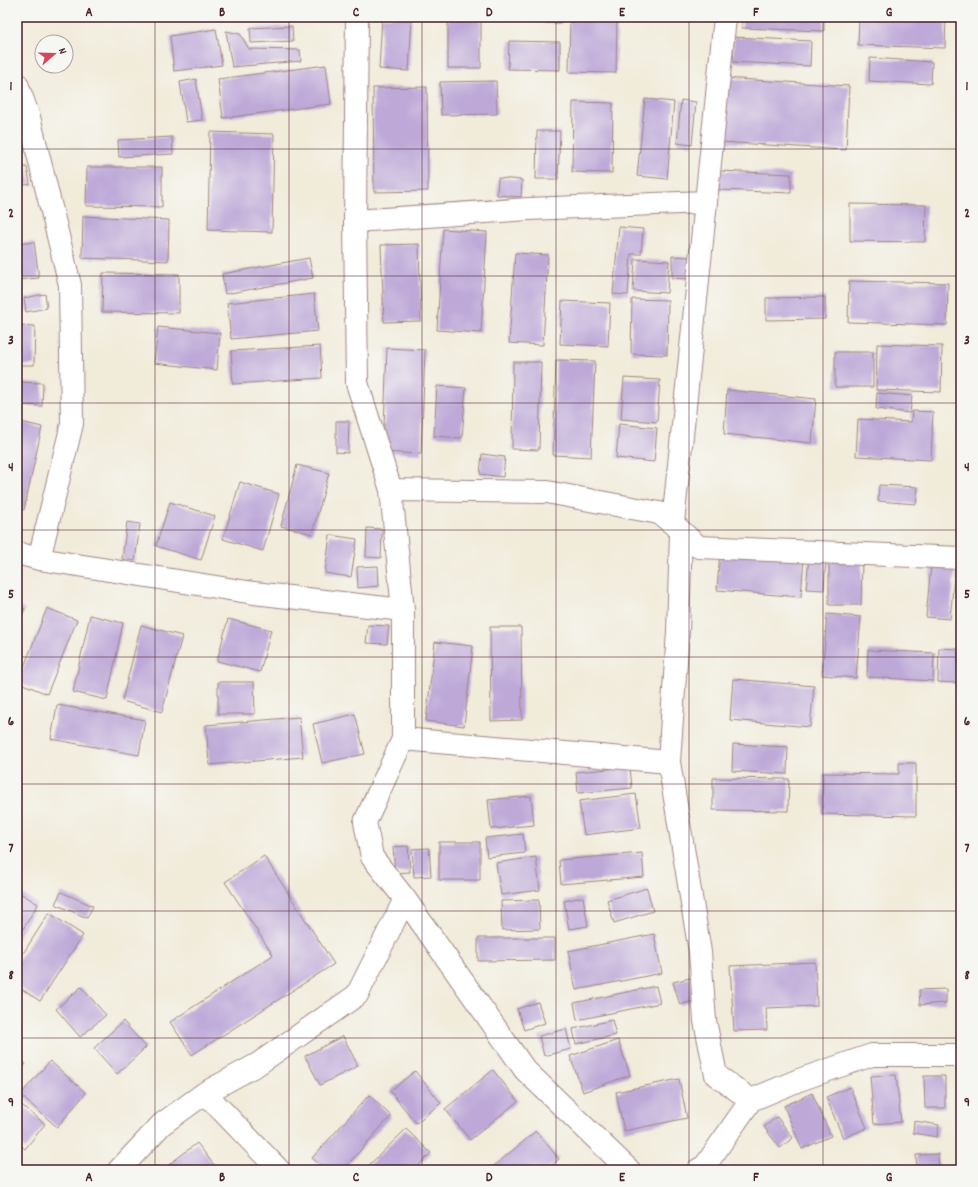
<svg xmlns="http://www.w3.org/2000/svg" width="978" height="1187" font-family="Dekko,sans-serif">
	<rect width="100%" height="100%" fill="#f6f6f2"/>
	<filter id="ink" filterUnits="userSpaceOnUse"><feTurbulence type="fractalNoise" baseFrequency=".025" numOctaves="2"/><feDisplacementMap in="SourceGraphic" scale="8" xChannelSelector="R" yChannelSelector="G"/><feConvolveMatrix kernelMatrix="1 2 1 2 8 2 1 2 1" color-interpolation-filters="sRGB"/></filter>
	<filter id="wash" filterUnits="userSpaceOnUse"><feTurbulence type="fractalNoise" baseFrequency=".012" numOctaves="4" result="noise"/><feDisplacementMap in="SourceGraphic" scale="16" xChannelSelector="R" yChannelSelector="G"/><feGaussianBlur stdDeviation="0.9" result="paint"/><feColorMatrix in="noise" values="0 0 0 0 0 0 0 0 0 0 0 0 0 0 0 0 0 1.4 0 .05"/><feComposite in="paint" operator="in"/></filter>
	<g filter="url(#wash)">
		<rect width="100%" height="100%" fill="#f1ebda"/>
		<g id="blocks">
			<!-- building -->
			<path fill="#bda8d8" d="M382,17H412L409,71L379,69Z
				M448,17H481V68H448Z
				M542,17H561V23H542Z
				M570,17H617L616,73L569,72Z
				M742,17H776V19H786V17H824V31L742,28Z
				M859,17H946L945,48L858,45Z
				M292,26L293,41L251,43L250,28Z
				M216,29L222,65L174,71L170,36Z
				M226,31L240,34L249,49L300,50L301,61L232,67Z
				M734,37L811,41L810,66L733,62Z
				M509,41L560,42V70L508,69Z
				M870,58L932,62L931,84L869,81Z
				M326,65L331,104L223,118L218,79Z
				M723,78L849,86L846,150L720,142Z
				M196,79L202,120L186,122L180,82Z
				M496,81L497,114L441,115L440,82Z
				M427,87L428,191L374,192L373,88Z
				M645,99L674,102L667,179L637,176Z
				M681,100L696,102L692,145L677,143Z
				M573,102L613,103L612,173L572,172Z
				M537,131H560L558,179H536Z
				M210,132L274,134L272,232L208,230Z
				M172,137L173,154L119,157L118,140Z
				M27,167L30,184L17,186V168Z
				M87,167H162V207L86,206Z
				M719,171L791,174V193L719,190Z
				M498,178L522,180L521,197L497,195Z
				M850,204L926,205L925,242L850,241Z
				M83,216L169,220L168,261L82,258Z
				M619,227L643,229L641,254H631L628,295L613,294Z
				M443,229L487,232L481,333L437,330Z
				M34,242L39,278L17,280V244Z
				M419,244L421,321L384,322L381,245Z
				M515,253L548,255L543,345L509,343Z
				M672,256L690,257L688,279L672,278Z
				M309,258L313,278L225,294L222,274Z
				M635,259L669,261L667,293L633,291Z
				M103,273L179,274V313L102,312Z
				M849,281L948,283L947,325L848,322Z
				M45,294L47,308L26,312L24,298Z
				M314,294L318,331L231,339L227,303Z
				M825,297V319L766,320V298Z
				M632,299L668,300L667,355L631,354Z
				M562,301L610,303L608,346L560,344Z
				M17,325L35,326L34,365H17Z
				M158,327L220,333L217,370L154,363Z
				M877,344L942,346L941,392L876,390Z
				M320,346L322,378L233,384L231,351Z
				M387,348L425,350L421,454L383,452Z
				M835,352H873V387H835Z
				M556,360L595,361L591,457L553,455Z
				M513,362H541L539,450L512,449Z
				M624,378L660,380L657,422L621,419Z
				M17,382L43,383L42,406L17,405Z
				M437,386L466,388L462,438L434,436Z
				M727,390L816,399L812,443L724,434Z
				M877,393L912,396L910,413L876,409Z
				M912,411L933,412L931,460L856,456L858,419L911,422Z
				M17,421L42,427L24,510L17,508Z
				M336,421H349L348,453L336,452Z
				M619,424L657,428L654,462L616,458Z
				M482,454L505,457L503,477L480,474Z
				M297,465L329,473L312,534L281,526Z
				M240,482L279,494L263,551L223,539Z
				M879,485L918,487L916,504L878,501Z
				M170,502L215,516L201,560L156,546Z
				M127,522L140,524L135,561L122,559Z
				M367,528L382,529L381,558L366,557Z
				M330,535L357,539L351,577L325,573Z
				M720,551L804,558L801,597L717,590Z
				M809,557L826,558L824,590L806,589Z
				M829,559H862L861,605H829Z
				M931,565L955,567L950,619L926,617Z
				M378,566L379,586L358,588L357,567Z
				M17,605L25,609L17,626Z
				M47,608L77,620L47,694L18,682Z
				M827,614L861,617L856,678L822,675Z
				M90,615L123,623L107,700L73,692Z
				M228,619L271,630L260,672L217,661Z
				M141,625L182,636L162,712L122,701Z
				M368,625L389,626L387,644L366,643Z
				M490,627H521L522,720L491,721Z
				M435,642L473,646L464,726L426,721Z
				M939,648L958,649L957,683L938,682Z
				M868,650L934,653L933,681L867,677Z
				M733,679L814,686L810,727L730,720Z
				M218,682H254L255,714H218Z
				M57,705L145,720L139,755L51,739Z
				M355,714L365,754L322,763L313,724Z
				M299,717L303,757L209,765L206,725Z
				M733,744L788,747L787,774L732,771Z
				M899,763H916V816L822,814L823,773L899,774Z
				M630,767L632,788L578,793L576,772Z
				M713,778L789,779L788,811L713,810Z
				M636,794L641,828L584,835L579,801Z
				M531,796L534,825L491,829L488,800Z
				M523,834L525,853L487,857L485,838Z
				M439,842H480V880H439Z
				M408,846L410,872L395,873L393,847Z
				M429,848L431,876L414,877L412,849Z
				M642,853L644,877L561,884L559,860Z
				M264,856L334,964L192,1055L170,1022L273,955L225,882Z
				M536,857L540,890L501,895L496,863Z
				M647,888L653,911L614,923L607,900Z
				M17,891L38,904L17,939Z
				M61,892L93,906L87,918L55,904Z
				M583,897L588,926L569,929L564,901Z
				M539,900L540,929L502,930L501,901Z
				M49,913L83,935L40,1001L17,986V963Z
				M654,934L662,973L576,990L568,951Z
				M478,938H555V960L478,961Z
				M815,962L817,1006L766,1008L767,1030L734,1031L730,966Z
				M690,978L696,1000L680,1005L673,982Z
				M656,986L660,1003L577,1020L574,1003Z
				M81,987L106,1015L80,1037L56,1009Z
				M946,989V1003L920,1005L919,990Z
				M538,1002L545,1023L524,1030L517,1009Z
				M612,1020L616,1035L576,1044L573,1029Z
				M123,1021L146,1047L117,1074L94,1048Z
				M566,1029L571,1049L544,1056L539,1036Z
				M343,1036L358,1066L320,1085L305,1056Z
				M618,1040L630,1075L583,1092L570,1056Z
				M17,1056L26,1064L17,1074Z
				M50,1061L86,1093L57,1127L20,1095Z
				M493,1070L518,1101L470,1140L445,1109Z
				M415,1071L441,1103L416,1123L390,1091Z
				M896,1075L901,1122L874,1124L870,1076Z
				M924,1076H945V1108H925Z
				M679,1079L687,1118L624,1131L616,1092Z
				M850,1087L867,1128L843,1138L826,1097Z
				M812,1093L831,1136L802,1149L784,1106Z
				M369,1095L391,1116L343,1170H326L312,1158Z
				M18,1102L45,1124L25,1149L17,1142Z
				M777,1117L793,1138L780,1148L764,1127Z
				M914,1121L939,1125L937,1137L913,1133Z
				M406,1129L431,1153L414,1170H364Z
				M536,1131L559,1159L546,1170H489Z
				M197,1143L218,1170H162Z
				M938,1154L939,1170H917L916,1155Z"/>
		</g>
	</g>
	<g filter="url(#ink)">
		<use href="#blocks" fill-opacity="0" stroke="#9e8582" stroke-width="1"/>
		<g fill="none" stroke-linecap="round" stroke-linejoin="round">
			<!-- street casing -->
			<g stroke="#9e8582" stroke-width="24">
				<path id="street" d="M357,17L355,221L357,383L391,490
					M17,84L29,117L70,285L72,424L39,559
					M355,221L528,209L705,202
					M673,523L725,17
					M681,533L678,632L669,762L700,952L705,1021L716,1075L751,1100
					M17,553L39,559L254,593L403,610L391,490L547,492L659,513C674,523 685,536 699,547L961,558
					M403,610V739L365,822L372,857L405,899L525,1070L629,1170
					M403,739L669,762
					M205,1093L279,1170
					M119,1170L162,1124L205,1093L258,1064L357,995L405,899
					M698,1170L705,1166L751,1100L799,1080L872,1055H961"/>
			</g>
			<!-- street -->
			<use href="#street" stroke="#fff" stroke-width="22"/>
		</g>
	</g>
	<!-- grid -->
	<path fill="none" stroke="#4a1f2b" stroke-width="1" stroke-opacity="0.55" d="M155,17V1170M289,17V1170M422,17V1170M556,17V1170M689,17V1170M823,17V1170M17,149H961M17,276H961M17,403H961M17,530H961M17,657H961M17,784H961M17,911H961M17,1038H961"/>
	<!-- margin -->
	<rect width="978" height="1187" fill="none" stroke="#f6f6f2" stroke-width="44"/>
	<!-- north arrow -->
	<g transform="translate(54 54) rotate(70)"><circle r="19" fill="#f6f6f2" stroke="#b1a0a2"/>
	<path d="M0-3L7 15L0 10L-7 15Z" fill="#d1495b"/>
	<text y="-6" font-size="11" font-weight="bold" text-anchor="middle" fill="#4a1f2b">N</text>
	</g>
	<rect x="22" y="22" width="934" height="1143" fill="none" stroke="#4a1f2b" stroke-width="1.5"/>
	<g font-size="13" text-anchor="middle" font-weight="bold" fill="#4a1f2b">
		<text x="89" y="16">A</text>
		<text x="222" y="16">B</text>
		<text x="356" y="16">C</text>
		<text x="489" y="16">D</text>
		<text x="622" y="16">E</text>
		<text x="756" y="16">F</text>
		<text x="889" y="16">G</text>
		<text x="11" y="90">1</text>
		<text x="967" y="90">1</text>
		<text x="11" y="217">2</text>
		<text x="967" y="217">2</text>
		<text x="11" y="344">3</text>
		<text x="967" y="344">3</text>
		<text x="11" y="471">4</text>
		<text x="967" y="471">4</text>
		<text x="11" y="598">5</text>
		<text x="967" y="598">5</text>
		<text x="11" y="725">6</text>
		<text x="967" y="725">6</text>
		<text x="11" y="852">7</text>
		<text x="967" y="852">7</text>
		<text x="11" y="979">8</text>
		<text x="967" y="979">8</text>
		<text x="11" y="1106">9</text>
		<text x="967" y="1106">9</text>
		<text x="89" y="1181">A</text>
		<text x="222" y="1181">B</text>
		<text x="356" y="1181">C</text>
		<text x="489" y="1181">D</text>
		<text x="622" y="1181">E</text>
		<text x="756" y="1181">F</text>
		<text x="889" y="1181">G</text>
	</g>
</svg>
